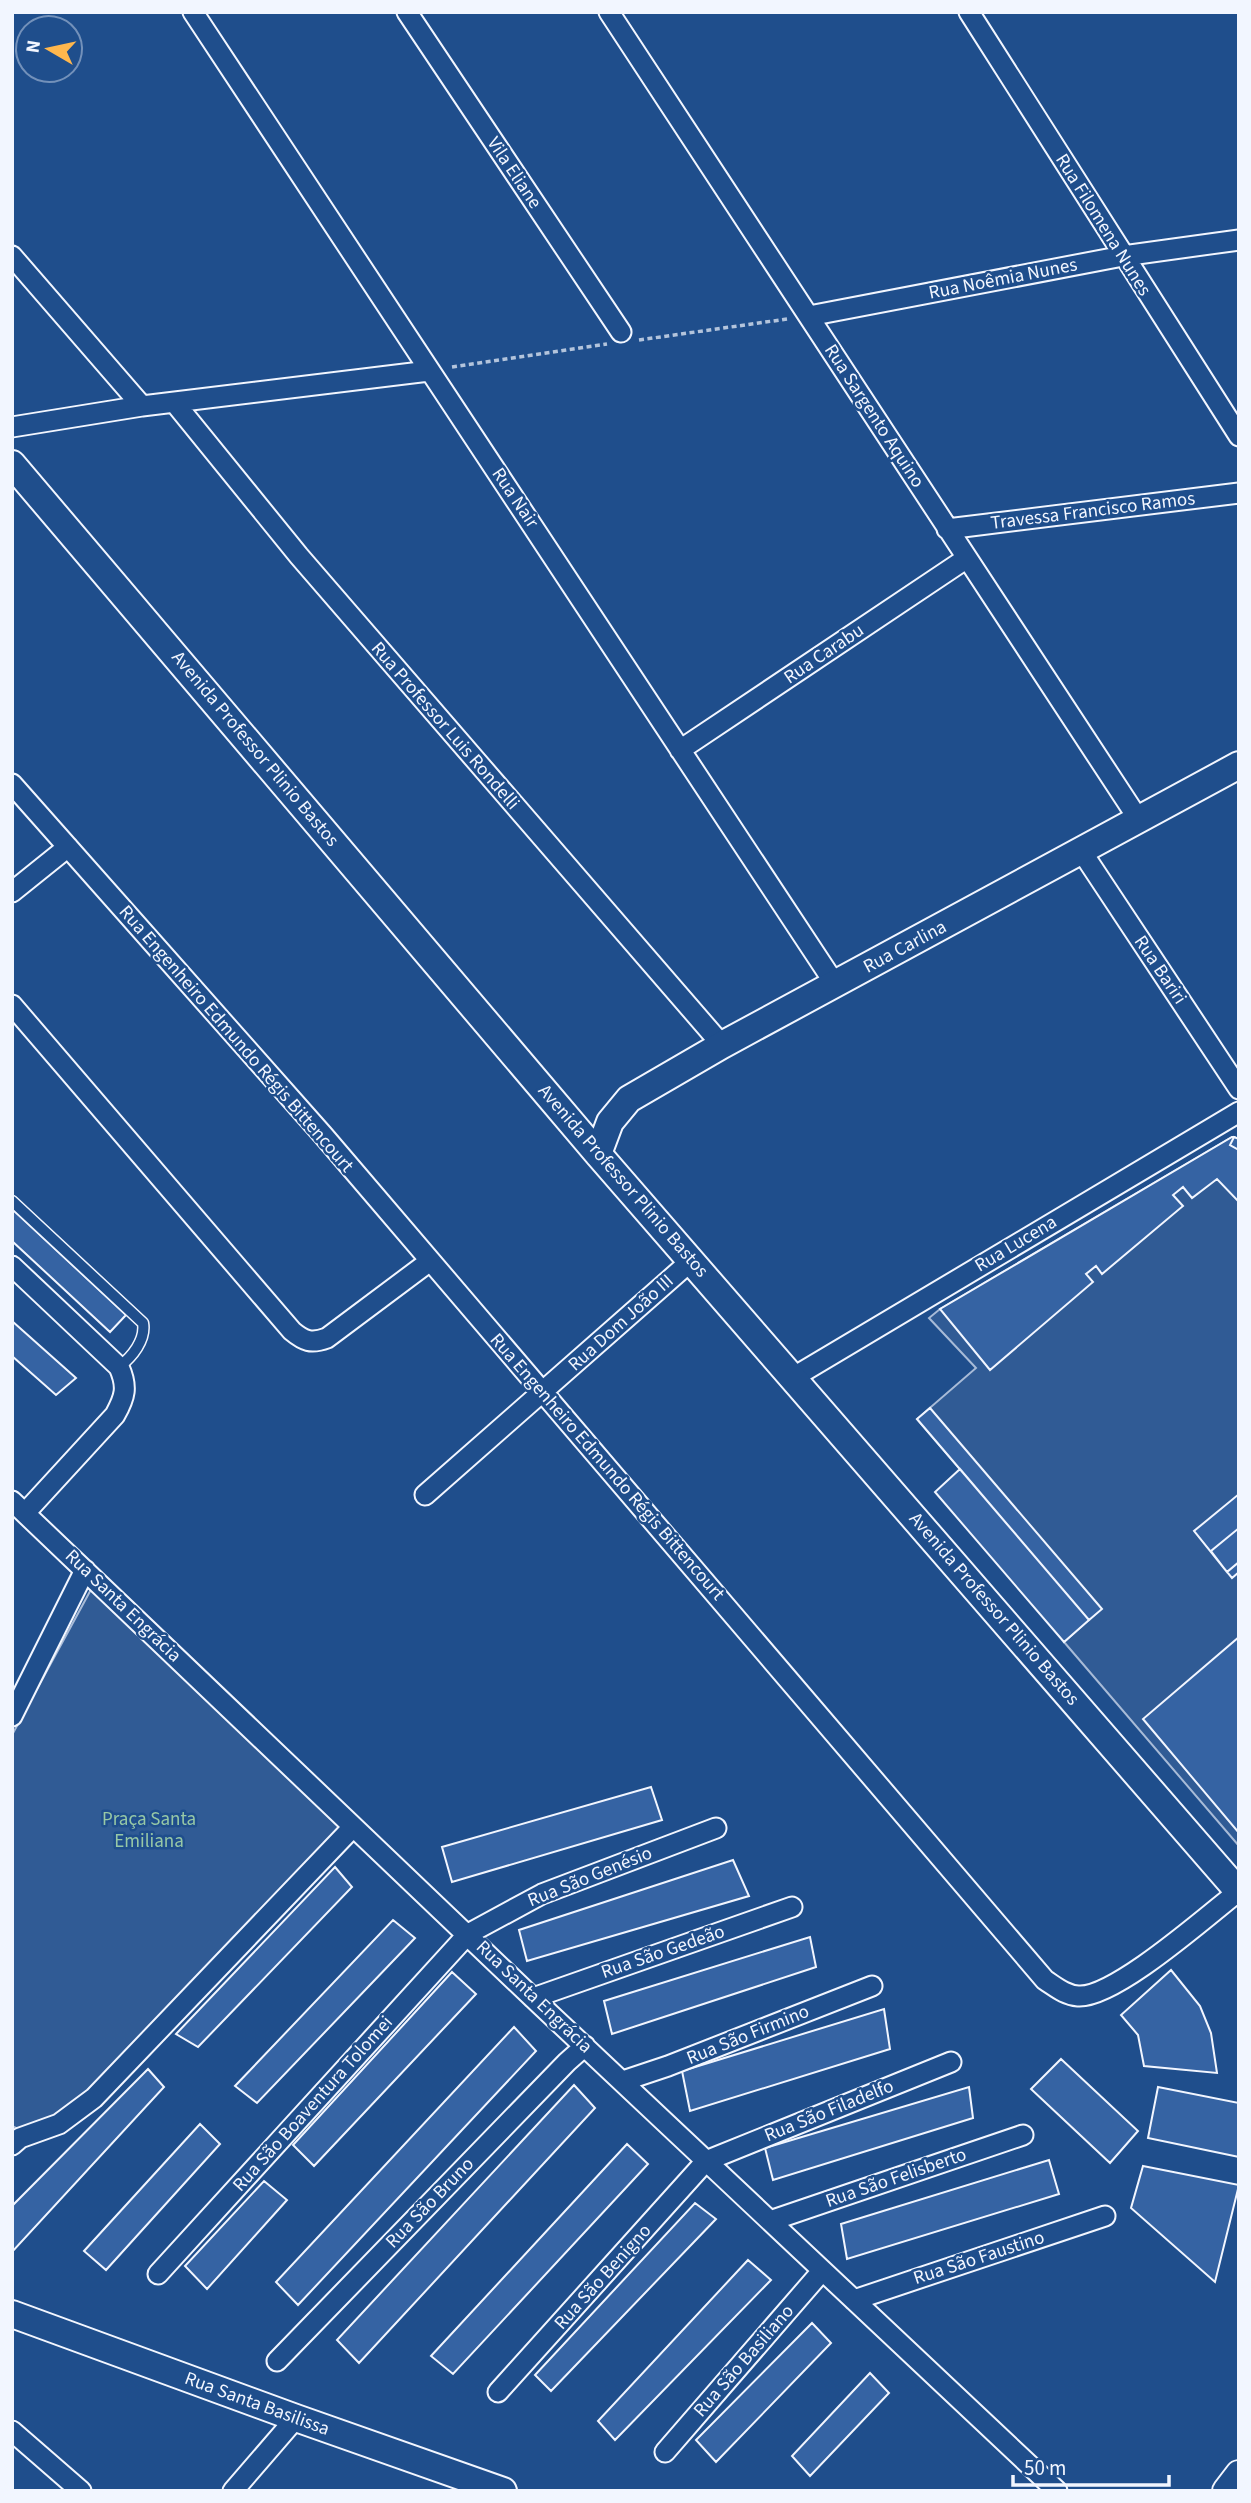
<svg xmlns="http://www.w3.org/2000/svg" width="1251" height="2503" font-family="'Source Sans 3',sans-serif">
	<rect width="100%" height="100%" fill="#1f4e8c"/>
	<!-- built -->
	<path fill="#305b95" stroke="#a8bbd7" stroke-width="2" d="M1232,1137L1239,1139V1846L1064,1642L1089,1620L917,1419L976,1368L929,1318L940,1309Z
		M94,1584L341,1829L70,2113L20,2130L12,2126V1735Z"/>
	<!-- building -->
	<path fill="#3563a3" stroke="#f2f6ff" stroke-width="2" d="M1232,1137H1234L1230,1145L1239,1150V1202L1217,1179L1192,1198L1183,1187L1173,1195L1183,1206L1102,1274L1096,1266L1086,1274L1093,1282L990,1370L940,1309Z
		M1234,1137L1239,1139V1150L1230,1145Z
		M12,1209L126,1315L110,1332L12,1241Z
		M12,1321L76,1378L56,1395L12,1356Z
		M930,1408L1102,1609L1089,1620L917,1419Z
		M960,1469L1089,1620L1064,1642L935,1492Z
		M1239,1494V1562L1227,1572L1194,1531Z
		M1239,1528V1562L1227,1572L1211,1551Z
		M1239,1562V1572L1232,1578L1227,1572Z
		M1239,1637V1833L1143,1719Z
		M651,1787L662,1820L452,1882L442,1847Z
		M733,1860L749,1896L527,1961L519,1930Z
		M335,1867L352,1887L198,2047L176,2034Z
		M393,1920L415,1938L257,2103L235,2086Z
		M810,1937L816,1967L612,2034L604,2001Z
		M1171,1970L1200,2006L1211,2033L1217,2073L1144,2066L1138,2035L1121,2015Z
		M452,1972L476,1994L314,2166L293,2145Z
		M884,2009L890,2049L690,2111L682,2071Z
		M514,2027L536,2051L298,2305L276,2282Z
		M1061,2059L1138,2131L1110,2163L1031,2089Z
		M148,2069L164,2087L12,2252V2206Z
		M574,2085L595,2108L359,2363L337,2340Z
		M969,2087L973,2118L773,2180L765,2148Z
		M1158,2087L1239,2103V2157L1148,2138Z
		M200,2124L220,2144L106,2270L84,2251Z
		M627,2144L648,2164L453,2374L431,2356Z
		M1049,2160L1059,2194L847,2259L841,2224Z
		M1143,2166L1239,2185L1215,2282L1131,2208Z
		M264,2181L287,2200L207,2289L185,2266Z
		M695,2203L716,2219L551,2391L535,2375Z
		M748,2260L771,2280L615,2440L598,2421Z
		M812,2323L831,2343L716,2462L696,2440Z
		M870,2373L889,2393L810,2476L792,2456Z"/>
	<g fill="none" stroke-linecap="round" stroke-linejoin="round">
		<!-- lane casing -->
		<g stroke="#f2f6ff" stroke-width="13">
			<path id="lane" d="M12,1201L143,1323C146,1340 132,1357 119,1367"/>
		</g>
		<!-- street casing -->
		<g stroke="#f2f6ff" stroke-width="23">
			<path id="street" d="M193,12L835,984
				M407,12L621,332
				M609,12L1139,820
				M969,12L1239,436
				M12,256L142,406
				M809,316L1123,256L1239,240
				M174,402L299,556L722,1045
				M12,427L142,406L429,371
				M947,529L1239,493
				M680,750L967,558
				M12,784L323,1135L1045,1980C1056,1987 1065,1995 1078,1996C1114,1999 1208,1915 1239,1891
				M1082,852L1239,1089
				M12,892L68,847
				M12,1005L292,1331C304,1341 311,1344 327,1338L430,1261
				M12,1266L119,1367C128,1387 125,1397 115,1415L25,1513
				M794,1377L1239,1112
				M425,1495L691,1261
				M12,1501L533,1998L1057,2491
				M12,1716L85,1570
				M533,1998L792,1907
				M623,2081L668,2066L872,1986
				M12,2145L20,2138L59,2124L94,2098L353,1827
				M770,2221L1023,2135
				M158,2274L468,1934L542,1894L716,1828
				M854,2300L1105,2216
				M277,2361L567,2062L585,2046
				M498,2392L706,2161L951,2062
				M12,2431L81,2491
				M665,2452L822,2271
				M233,2491L296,2418"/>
		</g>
		<!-- secondary casing -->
		<g stroke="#f2f6ff" stroke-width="30">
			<path id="secondary" d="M12,464L598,1154L1239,1892
				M598,1154L610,1122L629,1099L722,1045L1239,765
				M12,2314L296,2418L503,2491
				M1226,2491L1239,2474"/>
		</g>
		<!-- path -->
		<path stroke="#b3c4dc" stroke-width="3.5" stroke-dasharray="5 3.5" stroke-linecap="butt" d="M639,340L787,319
			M452,367L607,344"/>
		<!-- lane -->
		<use href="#lane" stroke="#1f4e8c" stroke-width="10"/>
		<!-- street -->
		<use href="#street" stroke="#1f4e8c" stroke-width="19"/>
		<!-- secondary -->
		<use href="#secondary" stroke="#1f4e8c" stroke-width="26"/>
	</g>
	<g text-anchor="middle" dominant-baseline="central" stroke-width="5" stroke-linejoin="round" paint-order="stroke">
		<!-- street labels -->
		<g font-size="19" fill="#f2f6ff" stroke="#1f4e8c">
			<text transform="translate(514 173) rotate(56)">Vila Eliane</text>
			<text transform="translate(1103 225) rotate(58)">Rua Filomena Nunes</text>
			<text transform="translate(1003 279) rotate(-11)">Rua Noêmia Nunes</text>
			<text transform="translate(874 416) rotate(57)">Rua Sargento Aquino</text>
			<text transform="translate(515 498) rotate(56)">Rua Nair</text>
			<text transform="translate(1093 511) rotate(-7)">Travessa Francisco Ramos</text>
			<text transform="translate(824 654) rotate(-34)">Rua Carabu</text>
			<text transform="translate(445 726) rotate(49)">Rua Professor Luis Rondelli</text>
			<text transform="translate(255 749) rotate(50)">Avenida Professor Plinio Bastos</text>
			<text transform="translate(905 947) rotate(-28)">Rua Carlina</text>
			<text transform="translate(1160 970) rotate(56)">Rua Bariri</text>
			<text transform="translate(236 1039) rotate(49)">Rua Engenheiro Edmundo Régis Bittencourt</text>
			<text transform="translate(623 1181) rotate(49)">Avenida Professor Plinio Bastos</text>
			<text transform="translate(1016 1244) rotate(-31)">Rua Lucena</text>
			<text transform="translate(621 1323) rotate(-42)">Rua Dom João III</text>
			<text transform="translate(607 1467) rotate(49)">Rua Engenheiro Edmundo Régis Bittencourt</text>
			<text transform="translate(123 1606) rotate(44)">Rua Santa Engrácia</text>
			<text transform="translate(994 1609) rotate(49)">Avenida Professor Plinio Bastos</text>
			<text transform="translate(590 1877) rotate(-22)">Rua São Genésio</text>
			<text transform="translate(663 1952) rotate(-19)">Rua São Gedeão</text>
			<text transform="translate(534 1997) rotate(44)">Rua Santa Engrácia</text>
			<text transform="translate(748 2035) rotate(-22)">Rua São Firmino</text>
			<text transform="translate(313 2104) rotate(-48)">Rua São Boaventura Tolomei</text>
			<text transform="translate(829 2111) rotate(-22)">Rua São Filadelfo</text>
			<text transform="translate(896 2178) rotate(-19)">Rua São Felisberto</text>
			<text transform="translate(430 2203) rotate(-46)">Rua São Bruno</text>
			<text transform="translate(979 2258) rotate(-18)">Rua São Faustino</text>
			<text transform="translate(603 2277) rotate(-48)">Rua São Benigno</text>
			<text transform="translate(744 2361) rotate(-49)">Rua São Basiliano</text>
			<text transform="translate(257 2404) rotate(20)">Rua Santa Basilissa</text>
		</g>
		<!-- park labels -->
		<g font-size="19" fill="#97c8a6" stroke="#1f4e8c">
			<text x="149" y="1819">Praça Santa<tspan x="149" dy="22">Emiliana</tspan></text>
		</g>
	</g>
	<!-- border -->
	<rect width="1251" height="2503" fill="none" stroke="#f2f6ff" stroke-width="28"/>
	<!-- north arrow -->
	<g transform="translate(49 49) rotate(279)"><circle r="33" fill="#1f4e8c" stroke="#7391ba" stroke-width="2"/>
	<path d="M0-5L12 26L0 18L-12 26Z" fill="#ffb74d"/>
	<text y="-10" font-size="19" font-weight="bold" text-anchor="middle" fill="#f2f6ff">N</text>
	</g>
	<!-- scale -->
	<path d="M1013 2475v10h156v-10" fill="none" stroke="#f2f6ff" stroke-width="3.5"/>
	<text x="1024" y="2475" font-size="21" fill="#f2f6ff" stroke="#1f4e8c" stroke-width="5" paint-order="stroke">50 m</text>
</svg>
